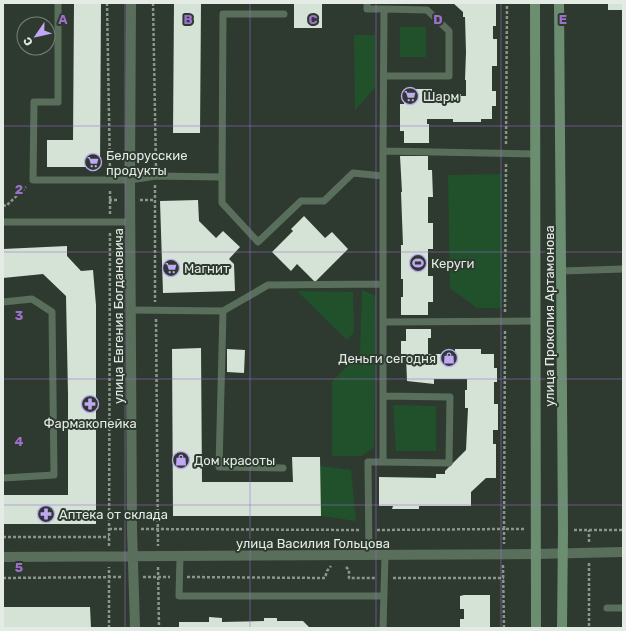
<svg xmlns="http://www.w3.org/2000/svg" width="626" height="631" font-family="Rubik,sans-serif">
	<rect width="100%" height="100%" fill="#2e3a2f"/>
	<!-- green -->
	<path fill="#20512a" d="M400,27H426V57H400Z
		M354,35H375V88L355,110Z
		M502,174V308H477L450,288L448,175Z
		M362,290L376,296L374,447L362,456H332V382L360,353Z
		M297,291L353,292L354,332L347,340Z
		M393,405L436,406V451H396Z
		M320,466L351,470L356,521L321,516Z"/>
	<!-- building -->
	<path fill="#d4e3d6" d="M74,3H101L100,167H47V140H73Z
		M174,3H201L200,133H173Z
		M294,3H322V28H294Z
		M453,3H496V26H493V39H497V66H492V91H496V106H492V119H481V122H453V119H427V124H429V143H404V131H400V104H404V91H410V89H432V94H461V96H466V80H465L466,52L465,17H463V12Z
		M608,3H623V10H608Z
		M400,156H428V170H432L433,197H428V223H433V249H428V276H433V302H428V315H401V297H403V279H401V245H403L401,192H402Z
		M198,200L199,221L216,238L223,231L240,247L229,259L234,264L235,291L163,293L160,201Z
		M304,216L325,238L332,232L348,249L315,282L297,264L291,271L272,252L293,231L291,229Z
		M67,246V256L81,271L93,270L96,305V524H3V495H68V394L66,296L43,274L3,278V249Z
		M406,329H431V338H428V354H455V349H481V354H494V368H497V382H494V404H498V430H493V444H496V478H486L471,492V506H419V509H392L393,506H379V477L436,478V474H445V471L466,450L468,408H465V390H467V379H434V384L407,381L406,356H401V341H406Z
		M201,348L202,482H293L292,457H320L321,516H173L172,349Z
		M227,349L245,350L244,373L227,372Z
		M464,595H490V628H460V619H464V609H460V596Z
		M3,607H90L91,628H3Z
		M209,617L222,618V622L264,621V618H277V621H303L310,628H179V622H209Z"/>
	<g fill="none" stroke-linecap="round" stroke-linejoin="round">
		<!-- path -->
		<path stroke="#8b958c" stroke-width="2.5" stroke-dasharray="3 2" stroke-linecap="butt" d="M107,3L110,172
			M153,3L156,168
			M506,144L507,3
			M155,185V302
			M109,200H119
			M140,200H154
			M3,205L6,206L26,187
			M110,214V189
			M505,312L506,163
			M156,319L158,546
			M505,331L504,529H525
			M109,529H122
			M141,529L360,530
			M377,530L504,529V544
			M574,530H623
			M3,537H109
			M589,542V530
			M109,546L110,231
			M589,563V628
			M503,565L504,628
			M158,567L159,628
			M346,567L349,570V578H376
			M143,577H170
			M187,577L325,578L327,571L331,566
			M3,578L122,577
			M393,578H504
			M109,628V567"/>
		<!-- lane -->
		<path stroke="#596f5c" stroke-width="7" d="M58,3V102H34L33,180H130L156,176L222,177V203L258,242L301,201H324L353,173L383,176
			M367,3V9H384L383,151L535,154
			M384,76H449V31L427,10L384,9
			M222,177L223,14H284
			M3,222H130
			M562,271L623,269
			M3,302L32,299L52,312L54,475L3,478
			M131,310L223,311L219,467L283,468
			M223,311L268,285L383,284
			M383,322L536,321
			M383,462L449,463L450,397L383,396
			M369,555L368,462H383V151
			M180,557L179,596H383
			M607,608H623
			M383,628L385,555"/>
		<!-- street -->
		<path stroke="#596f5c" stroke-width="10" d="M131,3L130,180L132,529L135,628
			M3,557L536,554L623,552"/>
		<!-- secondary -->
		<path stroke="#6b8e70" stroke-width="10" d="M535,3L536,628
			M559,3L563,530L562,628"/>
	</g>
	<!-- grid -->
	<path fill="none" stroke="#9f6fcc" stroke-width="1" stroke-opacity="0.55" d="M125,3V628M250,3V628M376,3V628M501,3V628M3,126H623M3,252H623M3,379H623M3,505H623"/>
	<!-- icons -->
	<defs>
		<g id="supermarket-ring" transform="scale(0.9)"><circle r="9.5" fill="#2e3a2f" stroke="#c0a8f4" stroke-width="1.5"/><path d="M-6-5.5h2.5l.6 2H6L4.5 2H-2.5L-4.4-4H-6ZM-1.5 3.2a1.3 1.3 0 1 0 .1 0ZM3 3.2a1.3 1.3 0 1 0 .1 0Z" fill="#c0a8f4"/></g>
		<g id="stadium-ring" transform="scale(0.9)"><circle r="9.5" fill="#2e3a2f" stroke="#c0a8f4" stroke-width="1.5"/><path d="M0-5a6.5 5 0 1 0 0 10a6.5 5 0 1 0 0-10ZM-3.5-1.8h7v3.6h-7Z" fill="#c0a8f4"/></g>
		<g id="shop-ring" transform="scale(0.9)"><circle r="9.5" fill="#2e3a2f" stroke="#c0a8f4" stroke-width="1.5"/><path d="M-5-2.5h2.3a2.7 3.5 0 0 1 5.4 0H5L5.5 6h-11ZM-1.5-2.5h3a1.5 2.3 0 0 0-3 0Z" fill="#c0a8f4"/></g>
		<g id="pharmacy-ring" transform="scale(0.9)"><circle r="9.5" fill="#2e3a2f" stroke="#c0a8f4" stroke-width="1.5"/><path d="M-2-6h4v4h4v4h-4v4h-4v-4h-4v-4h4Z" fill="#c0a8f4"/></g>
	</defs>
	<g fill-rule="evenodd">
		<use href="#supermarket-ring" x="410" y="96"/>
		<use href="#supermarket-ring" x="93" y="162"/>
		<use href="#stadium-ring" x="418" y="263"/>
		<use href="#supermarket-ring" x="171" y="268"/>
		<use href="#shop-ring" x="449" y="358"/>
		<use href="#pharmacy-ring" x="90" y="404"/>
		<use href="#shop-ring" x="181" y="460"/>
		<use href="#pharmacy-ring" x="46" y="514"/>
	</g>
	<g text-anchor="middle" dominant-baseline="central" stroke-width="4" stroke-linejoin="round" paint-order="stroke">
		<!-- poi labels -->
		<g font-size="13" fill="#e3ebe4" stroke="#2e3a2f" text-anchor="start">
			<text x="423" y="96">Шарм</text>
			<text x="106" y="155">Белорусские<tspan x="106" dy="15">продукты</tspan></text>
			<text x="431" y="263">Керуги</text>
			<text x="184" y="268">Магнит</text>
			<text x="436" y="358" text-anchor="end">Деньги сегодня</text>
			<text x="90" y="423" text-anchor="middle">Фармакопейка</text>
			<text x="194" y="460">Дом красоты</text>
			<text x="59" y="514">Аптека от склада</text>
		</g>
		<!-- street labels -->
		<g font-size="13" fill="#e3ebe4" stroke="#2e3a2f">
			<text transform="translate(118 316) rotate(-90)">улица Евгения Богдановича</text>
			<text transform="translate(549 316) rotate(-90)">улица Прокопия Артамонова</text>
			<text x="313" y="543">улица Василия Гольцова</text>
		</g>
	</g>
	<g font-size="13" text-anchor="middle" font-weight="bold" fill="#9f6fcc" stroke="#2e3a2f" stroke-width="4" stroke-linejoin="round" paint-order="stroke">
		<text x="63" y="24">A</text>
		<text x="188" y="24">B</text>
		<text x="313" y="24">C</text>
		<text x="438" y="24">D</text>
		<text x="563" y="24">E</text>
		<text x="19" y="194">2</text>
		<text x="19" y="320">3</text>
		<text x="19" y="446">4</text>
		<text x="19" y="572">5</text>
	</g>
	<!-- border -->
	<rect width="626" height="631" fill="none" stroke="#e3ebe4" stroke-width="8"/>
	<!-- north arrow -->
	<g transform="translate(36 36) rotate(236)"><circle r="19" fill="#2e3a2f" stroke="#768177"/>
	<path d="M0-3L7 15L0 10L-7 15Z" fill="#c0a8f4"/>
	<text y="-6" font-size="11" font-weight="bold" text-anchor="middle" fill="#e3ebe4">С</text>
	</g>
</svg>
